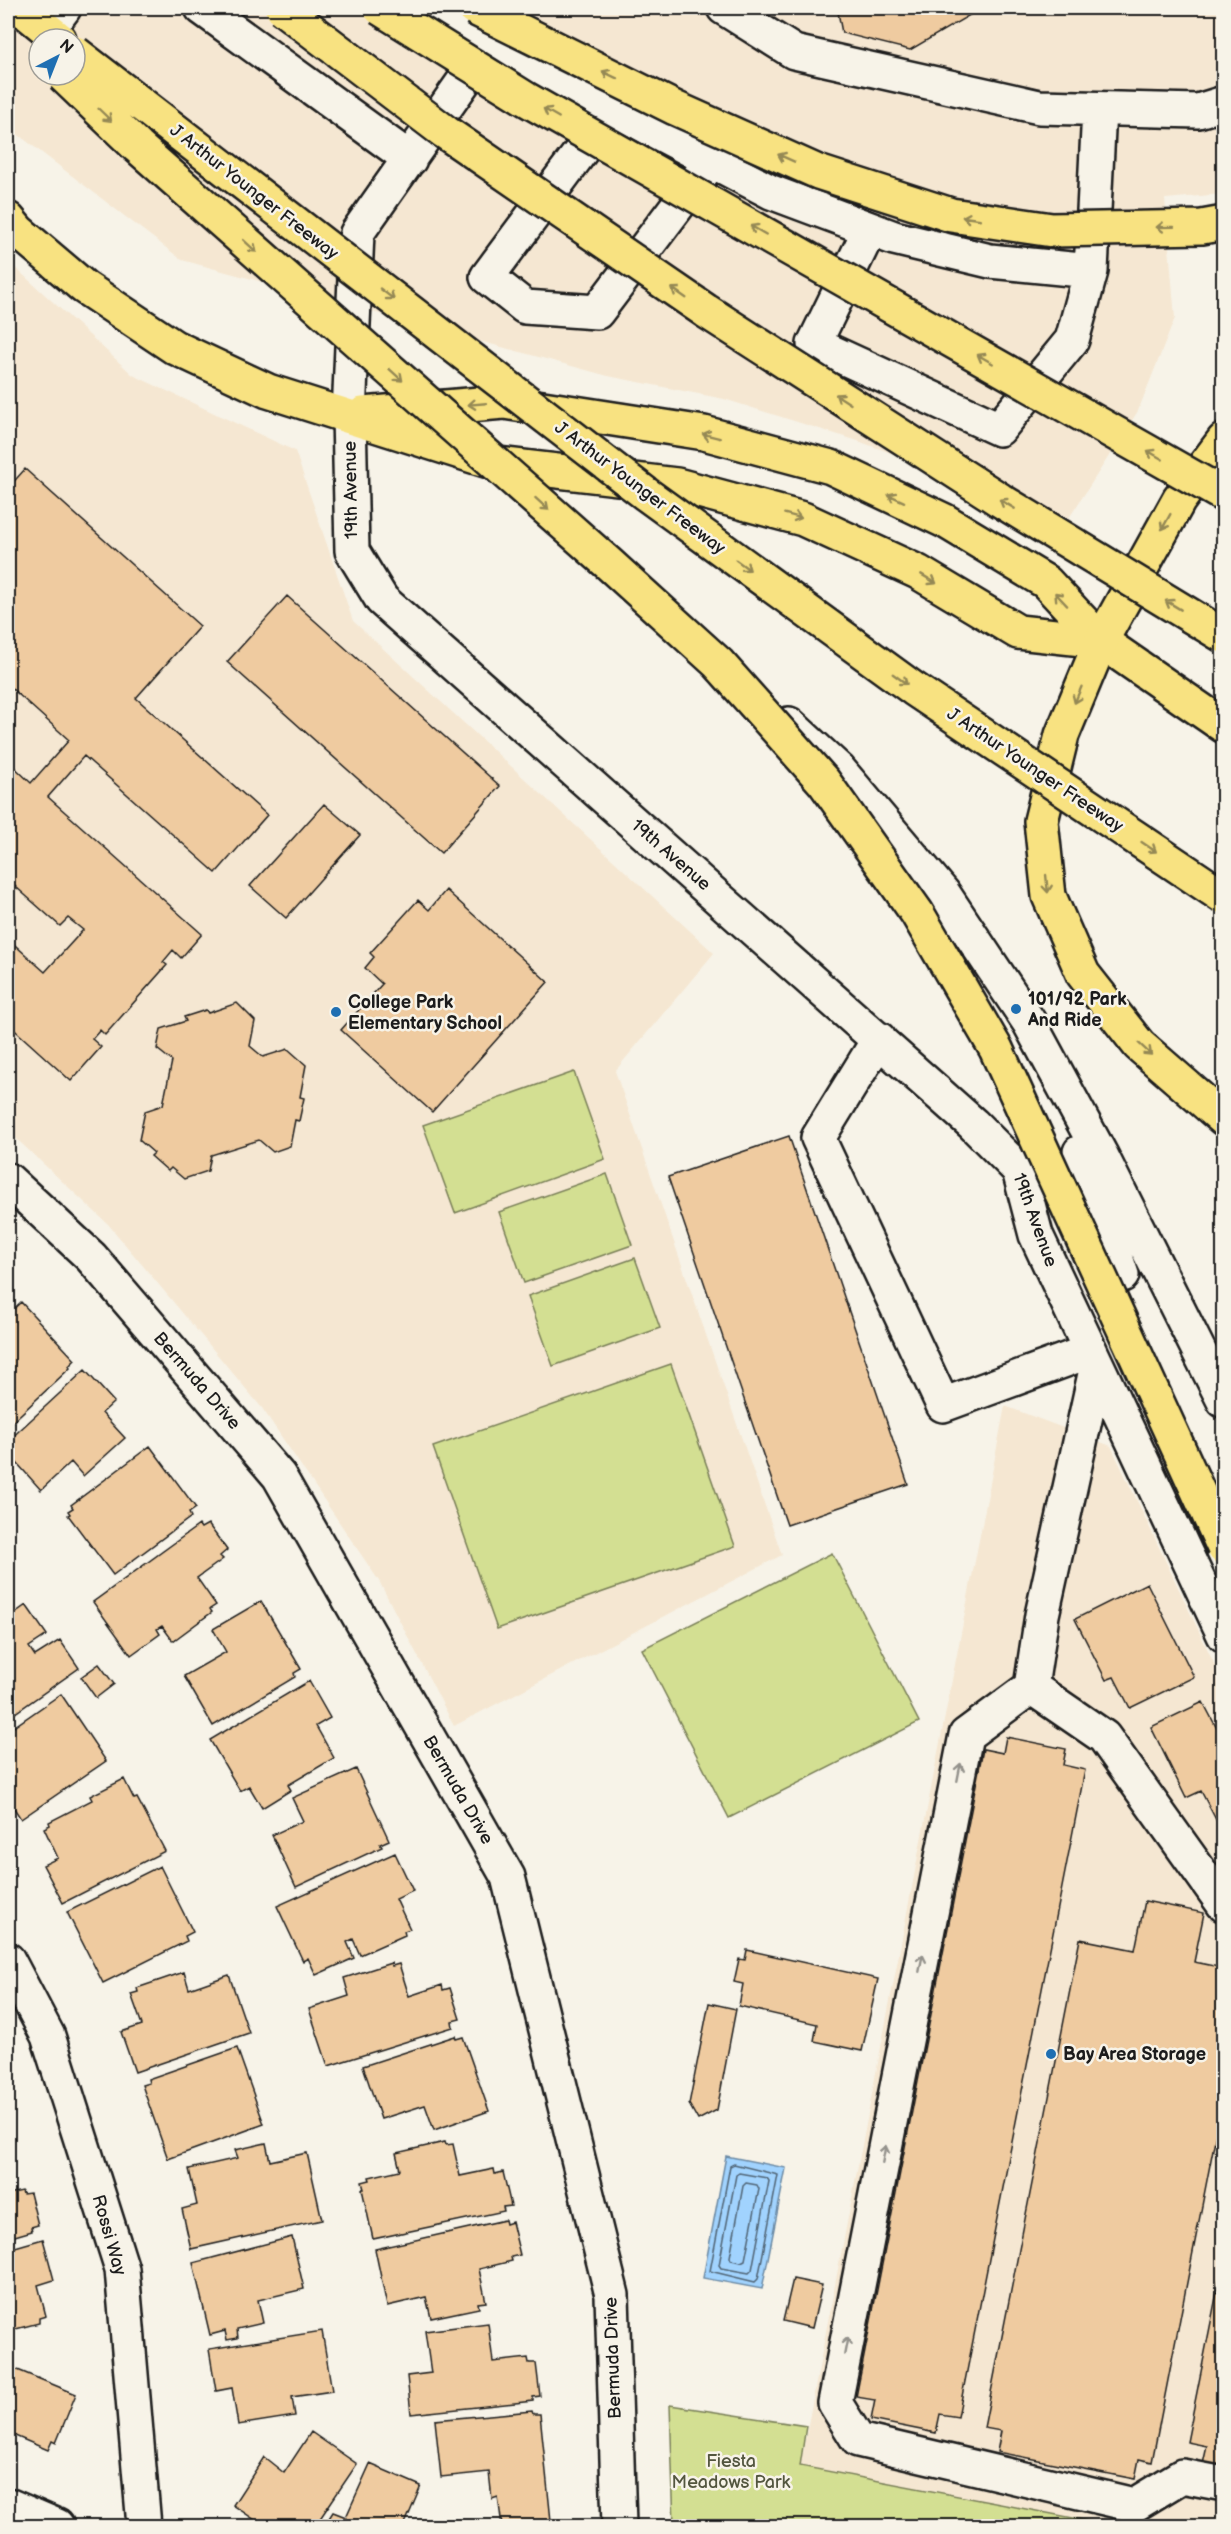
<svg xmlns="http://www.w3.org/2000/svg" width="1231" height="2534" font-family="'Balsamiq Sans',sans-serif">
	<rect width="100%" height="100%" fill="#f7f3e8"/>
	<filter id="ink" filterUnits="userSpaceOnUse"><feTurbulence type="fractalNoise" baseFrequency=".0167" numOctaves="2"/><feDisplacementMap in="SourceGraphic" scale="12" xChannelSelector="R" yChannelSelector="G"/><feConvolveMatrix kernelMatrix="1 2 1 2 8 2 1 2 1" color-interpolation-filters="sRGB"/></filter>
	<g filter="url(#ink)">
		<!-- built -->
		<path fill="#f5e7d2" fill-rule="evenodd" d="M8,8H1223V194L1165,199L1175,318L1138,411L1069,518L858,441L724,399L608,376L182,260L16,133L8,123ZM39,39H75V75H39Z
			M8,261L133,375L295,451L353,621L714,953L615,1071L782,1555L454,1726L379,1581L262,1408L108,1224L8,1131Z
			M1005,1406L1111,1446L1223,1682V2526H1115L800,2466Z"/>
		<!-- green -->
		<path fill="#d3df92" stroke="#787e57" stroke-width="1.5" d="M574,1072L605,1159L455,1213L423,1125Z
			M607,1174L632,1245L524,1283L499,1212Z
			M635,1258L660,1328L553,1366L528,1296Z
			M671,1364L735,1546L497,1629L433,1447Z
			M832,1553L919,1722L729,1818L642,1649Z
			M670,2405L806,2426L800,2466L1115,2526H674Z"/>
		<!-- water -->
		<path fill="#a1d3fe" stroke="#6c8aa4" stroke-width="1.5" d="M726,2156L786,2168L762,2289L703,2278Z"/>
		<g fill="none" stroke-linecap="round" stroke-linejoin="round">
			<!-- shore -->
			<path stroke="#516576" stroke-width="1.5" d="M734,2164L778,2175L758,2279L755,2282L710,2271L730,2166Z
				M739,2173L767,2178L769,2181L752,2270L749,2273L721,2268L719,2265L736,2175Z
				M746,2183L757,2185L759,2189L745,2260L741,2262L731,2260L730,2257L743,2186Z"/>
		</g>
		<!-- building -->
		<path fill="#efcba0" stroke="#1c1c1c" stroke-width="1.5" d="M816,8H974L975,12L910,50L842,33L838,12H816Z
			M25,469L200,626L136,698L267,815L216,873L84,756L48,797L202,934L181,958L173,950L163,962L167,965L105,1035L100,1030L92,1039L101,1047L71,1081L8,1024V939L45,972L83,930L68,918L60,926L8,880V761L31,783L69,740L8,685V488Z
			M287,596L500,786L441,853L227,662Z
			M324,804L360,835L286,918L250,886Z
			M446,890L548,982L432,1112L341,1030L382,984L365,968L374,957L370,953L418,900L429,910Z
			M237,1003L255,1021L250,1046L263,1057L288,1049L306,1065L300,1097L304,1098L299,1121L295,1120L290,1146L273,1152L259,1140L211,1155L208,1171L184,1179L171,1168L168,1171L151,1156L154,1153L139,1140L145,1111L163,1105L172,1061L157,1049L161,1029L186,1021L184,1017L206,1010L208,1013Z
			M789,1136L908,1484L787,1525L668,1177Z
			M21,1302L75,1360L69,1366L70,1368L8,1426V1314Z
			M85,1370L114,1402L102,1413L125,1438L83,1476L71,1462L41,1490L8,1453V1441Z
			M150,1446L196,1508L189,1513L191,1517L113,1575L68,1515L70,1514L68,1511L73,1508L71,1505Z
			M208,1524L227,1550L220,1556L223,1559L197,1578L216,1605L210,1609L212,1612L173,1641L162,1626L157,1629L160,1634L131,1655L93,1602L199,1525L201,1528Z
			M1147,1583L1194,1677L1130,1708L1114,1677L1106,1680L1075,1619Z
			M261,1601L301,1669L294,1673L295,1677L213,1726L184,1676L226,1652L213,1629Z
			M26,1605L47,1635L29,1647L35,1656L60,1640L79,1668L8,1718V1618Z
			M99,1664L114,1684L96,1698L81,1677Z
			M309,1681L330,1718L316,1726L334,1758L288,1785L291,1790L262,1808L249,1786L240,1791L210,1740Z
			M61,1694L106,1761L21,1819L8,1799V1731Z
			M1203,1702L1224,1742V1835L1201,1791L1186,1798L1151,1727Z
			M1006,1737L1066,1749L1063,1765L1085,1770L958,2417L940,2414L936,2433L871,2420L875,2400L856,2397L983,1749L1003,1753Z
			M356,1769L389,1840L380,1844L382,1847L296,1887L272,1835L303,1821L292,1798Z
			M124,1779L134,1799L137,1798L165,1851L63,1903L43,1865L58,1858L44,1828L50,1825L49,1822L92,1800L90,1796Z
			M395,1853L413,1891L396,1899L410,1929L404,1931L405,1935L360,1955L353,1939L347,1942L354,1958L316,1975L308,1958L303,1961L277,1906Z
			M160,1866L193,1932L185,1936L187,1941L103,1983L67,1912Z
			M1145,1901L1204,1913L1194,1962L1224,1968V2093L1152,2462L1139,2459L1135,2479L997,2452L1001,2431L984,2428L1080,1939L1135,1950Z
			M747,1950L878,1979L862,2051L814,2041L817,2024L739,2006L743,1984L734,1982L739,1959L745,1960Z
			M391,1963L392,1966L399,1964L409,1996L442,1985L443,1990L450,1988L460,2019L452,2021L453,2027L328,2066L309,2009L349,1996L344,1978Z
			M184,1972L189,1989L229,1975L249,2033L135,2072L121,2032L142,2025L131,1994L138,1992L137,1988Z
			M709,2003L736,2009L717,2110L698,2120L689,2104Z
			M455,2036L456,2039L463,2037L489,2111L434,2130L425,2105L381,2119L363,2066Z
			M237,2048L264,2124L168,2159L142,2085L149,2083L148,2079Z
			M445,2142L446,2145L453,2144L460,2176L494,2169L495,2174L503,2172L511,2206L503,2207L504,2211L373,2239L362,2189H364L362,2182L370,2180L369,2177L400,2170L396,2153Z
			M266,2143L270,2161L307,2153L322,2220L191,2249L182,2209L197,2205L189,2169L238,2158L235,2150Z
			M22,2191L23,2194L30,2193L38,2225L31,2227L32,2231L8,2238V2194Z
			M505,2220L506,2224L512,2222L520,2255L511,2257L512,2261L479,2269L486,2302L478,2303L479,2308L431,2318L426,2297L387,2306L375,2249Z
			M292,2237L304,2289L258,2300L263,2323L237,2329L238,2338L227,2340L225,2331L210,2335L193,2263Z
			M43,2239L54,2280L38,2285L46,2316L39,2318V2323L8,2331V2249Z
			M1224,2257V2468L1203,2464L1207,2446L1187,2442Z
			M793,2279L822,2285L812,2328L783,2321Z
			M488,2323L493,2362L528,2358L529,2363H536L540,2396L533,2397V2401L411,2414L407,2376L431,2373L425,2331Z
			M322,2331L332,2391L292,2397L295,2416L238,2425L232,2388L216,2391L209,2349Z
			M8,2366L76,2394L56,2443L52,2441L48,2450L8,2433Z
			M532,2411L533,2414H540L551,2521L502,2526L498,2497L492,2499L489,2472L441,2477L435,2420Z
			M311,2432L357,2464L315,2526H264L233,2505L264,2457L284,2473Z
			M370,2464L421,2486L404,2526H324L333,2512L346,2517Z"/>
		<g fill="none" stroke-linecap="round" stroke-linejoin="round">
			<!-- minor casing -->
			<g stroke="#1c1c1c" stroke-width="38">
				<path id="minor" d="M202,8L410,159
					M440,8L490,44L771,192L894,238L990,261L1091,271
					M724,8L794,52L1039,107L1198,111L1224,103
					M49,28L64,8
					M490,44L357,233L349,415L352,551L382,600L973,1124L1019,1170L1036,1235L1224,1635
					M608,115L487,277L525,307L597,312L706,168
					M870,229L814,344L999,429L1072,340L1091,271L1099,109
					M789,724L839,770L943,893L1029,1022L1101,1155L1224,1401
					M879,1039L818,1138L943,1405L1090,1351
					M1080,1152L1122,1275
					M8,1180L91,1257L279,1476L508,1877L612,2295L619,2526
					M1097,1365L1042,1615L1031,1687L1104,1737L1224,1905
					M1031,1687L966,1735L835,2403L858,2440L1134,2505L1182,2476L1224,2484
					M8,1960L48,2036L122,2269L144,2526
					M8,2505L57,2526"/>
			</g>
			<!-- major casing -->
			<g stroke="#1c1c1c" stroke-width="38">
				<path id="major" d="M8,219L18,231L84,287L174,347L268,391L498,464L677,485L803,519L918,572L1018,632L1101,641
					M363,414L504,402L704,433L831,467L945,521L1046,582L1101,641L1224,726"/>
			</g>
			<!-- highway casing -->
			<g stroke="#1c1c1c" stroke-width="38">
				<path id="highway" d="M21,8L59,39
					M1224,440L1179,500L1101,641L1062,735L1041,821L1049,896L1083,974L1139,1045L1224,1119"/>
			</g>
			<!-- minor -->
			<use href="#minor" stroke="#f7f3e8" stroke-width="33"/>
			<!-- major -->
			<use href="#major" stroke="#f8e281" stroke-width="33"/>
			<!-- highway -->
			<use href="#highway" stroke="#f8e281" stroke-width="33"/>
			<!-- highway-bridge casing -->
			<g stroke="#1c1c1c" stroke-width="38" stroke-linecap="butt">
				<path id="highway-bridge" d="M282,8L445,132L706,311L1000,500L1224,636
					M380,8L526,99L1224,495
					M474,8L675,108L818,172L951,215L1052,230L1202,227L1224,223
					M75,53L646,494L914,689L1224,897
					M63,75L138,147L608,563L718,663L824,782L917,913L996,1049L1224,1548"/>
			</g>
			<!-- highway-bridge -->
			<use href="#highway-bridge" stroke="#f8e281" stroke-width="33"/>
		</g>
		<!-- one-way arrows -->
		<defs><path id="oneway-shaft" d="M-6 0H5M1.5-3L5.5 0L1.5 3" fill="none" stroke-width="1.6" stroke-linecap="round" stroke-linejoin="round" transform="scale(1.5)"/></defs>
		<g stroke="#958954">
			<use href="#oneway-shaft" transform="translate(610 75) rotate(-154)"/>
			<use href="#oneway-shaft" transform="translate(551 113) rotate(-150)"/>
			<use href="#oneway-shaft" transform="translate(105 115) rotate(44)"/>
			<use href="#oneway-shaft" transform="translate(786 158) rotate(-156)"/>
			<use href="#oneway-shaft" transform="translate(971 218) rotate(-172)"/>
			<use href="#oneway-shaft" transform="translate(1165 227) rotate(179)"/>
			<use href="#oneway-shaft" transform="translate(758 230) rotate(-150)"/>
			<use href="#oneway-shaft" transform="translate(250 246) rotate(42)"/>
			<use href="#oneway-shaft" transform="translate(679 293) rotate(-145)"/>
			<use href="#oneway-shaft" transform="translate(387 294) rotate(38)"/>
			<use href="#oneway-shaft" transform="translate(985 359) rotate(-150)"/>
			<use href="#oneway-shaft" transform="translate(396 375) rotate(42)"/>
			<use href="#oneway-shaft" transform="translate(843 399) rotate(-147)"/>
			<use href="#oneway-shaft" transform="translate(477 404) rotate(175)"/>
			<use href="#oneway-shaft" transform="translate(711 436) rotate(-166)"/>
			<use href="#oneway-shaft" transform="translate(1155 455) rotate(-150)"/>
			<use href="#oneway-shaft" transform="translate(896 498) rotate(-155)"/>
			<use href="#oneway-shaft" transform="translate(542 504) rotate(42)"/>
			<use href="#oneway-shaft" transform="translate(1007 504) rotate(-149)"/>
			<use href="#oneway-shaft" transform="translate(793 516) rotate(15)"/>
			<use href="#oneway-shaft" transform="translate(1166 522) rotate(119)"/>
			<use href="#oneway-shaft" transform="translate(743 565) rotate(36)"/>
			<use href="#oneway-shaft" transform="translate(929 579) rotate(31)"/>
			<use href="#oneway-shaft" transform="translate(1061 599) rotate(-133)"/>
			<use href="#oneway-shaft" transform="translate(1173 605) rotate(-149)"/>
			<use href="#oneway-shaft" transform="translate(900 679) rotate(36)"/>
			<use href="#oneway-shaft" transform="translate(1078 695) rotate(113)"/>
			<use href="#oneway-shaft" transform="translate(1149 847) rotate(34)"/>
			<use href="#oneway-shaft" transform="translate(1047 884) rotate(84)"/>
			<use href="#oneway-shaft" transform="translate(1145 1049) rotate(43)"/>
		</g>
		<g stroke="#94928c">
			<use href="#oneway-shaft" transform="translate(959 1772) rotate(-79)"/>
			<use href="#oneway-shaft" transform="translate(921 1963) rotate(-79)"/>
			<use href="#oneway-shaft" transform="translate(884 2154) rotate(-79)"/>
			<use href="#oneway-shaft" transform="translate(846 2346) rotate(-79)"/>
		</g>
	</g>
	<!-- markers -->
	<g fill="#1f6fb2" stroke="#f7f3e8" stroke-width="2">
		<circle cx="1016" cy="1009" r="6"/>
		<circle cx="336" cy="1012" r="6"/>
		<circle cx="1051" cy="2054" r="6"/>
	</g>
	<g text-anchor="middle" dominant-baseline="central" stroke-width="5" stroke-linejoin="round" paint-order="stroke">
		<!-- street labels -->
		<g font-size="18" fill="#1c1c1c" stroke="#f7f3e8">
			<text transform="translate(254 192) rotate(38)">J Arthur Younger Freeway</text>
			<text transform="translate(640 488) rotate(37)">J Arthur Younger Freeway</text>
			<text transform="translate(351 490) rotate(-91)">19th Avenue</text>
			<text transform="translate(1035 770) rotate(34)">J Arthur Younger Freeway</text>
			<text transform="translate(671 855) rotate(41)">19th Avenue</text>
			<text transform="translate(1035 1220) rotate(70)">19th Avenue</text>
			<text transform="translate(197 1381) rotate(49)">Bermuda Drive</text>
			<text transform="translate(458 1790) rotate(60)">Bermuda Drive</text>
			<text transform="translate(109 2235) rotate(74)">Rossi Way</text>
			<text transform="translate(613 2358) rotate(-92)">Bermuda Drive</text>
		</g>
		<!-- poi labels -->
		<g font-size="18" font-weight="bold" fill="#1c1c1c" stroke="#f7f3e8" text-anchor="start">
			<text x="1028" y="999">101/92 Park<tspan x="1028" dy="21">And Ride</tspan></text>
			<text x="348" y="1002">College Park<tspan x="348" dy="21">Elementary School</tspan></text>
			<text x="1063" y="2054">Bay Area Storage</text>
		</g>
		<!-- park labels -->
		<g font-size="18" fill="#53563f" stroke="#f7f3e8">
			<text x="731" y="2461">Fiesta<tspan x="731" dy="21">Meadows Park</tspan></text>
		</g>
	</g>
	<!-- margin -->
	<rect width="1231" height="2534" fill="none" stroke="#f7f3e8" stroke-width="30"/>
	<rect x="15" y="15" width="1201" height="2504" fill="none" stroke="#1c1c1c" stroke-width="2" filter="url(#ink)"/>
	<!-- north arrow -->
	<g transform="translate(57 57) rotate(42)"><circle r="28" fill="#f7f3e8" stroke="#9f9d96" stroke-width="1.5"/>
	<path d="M0-4.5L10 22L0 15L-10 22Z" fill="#1f6fb2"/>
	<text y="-9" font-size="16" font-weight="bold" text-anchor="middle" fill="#1c1c1c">N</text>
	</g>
</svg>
